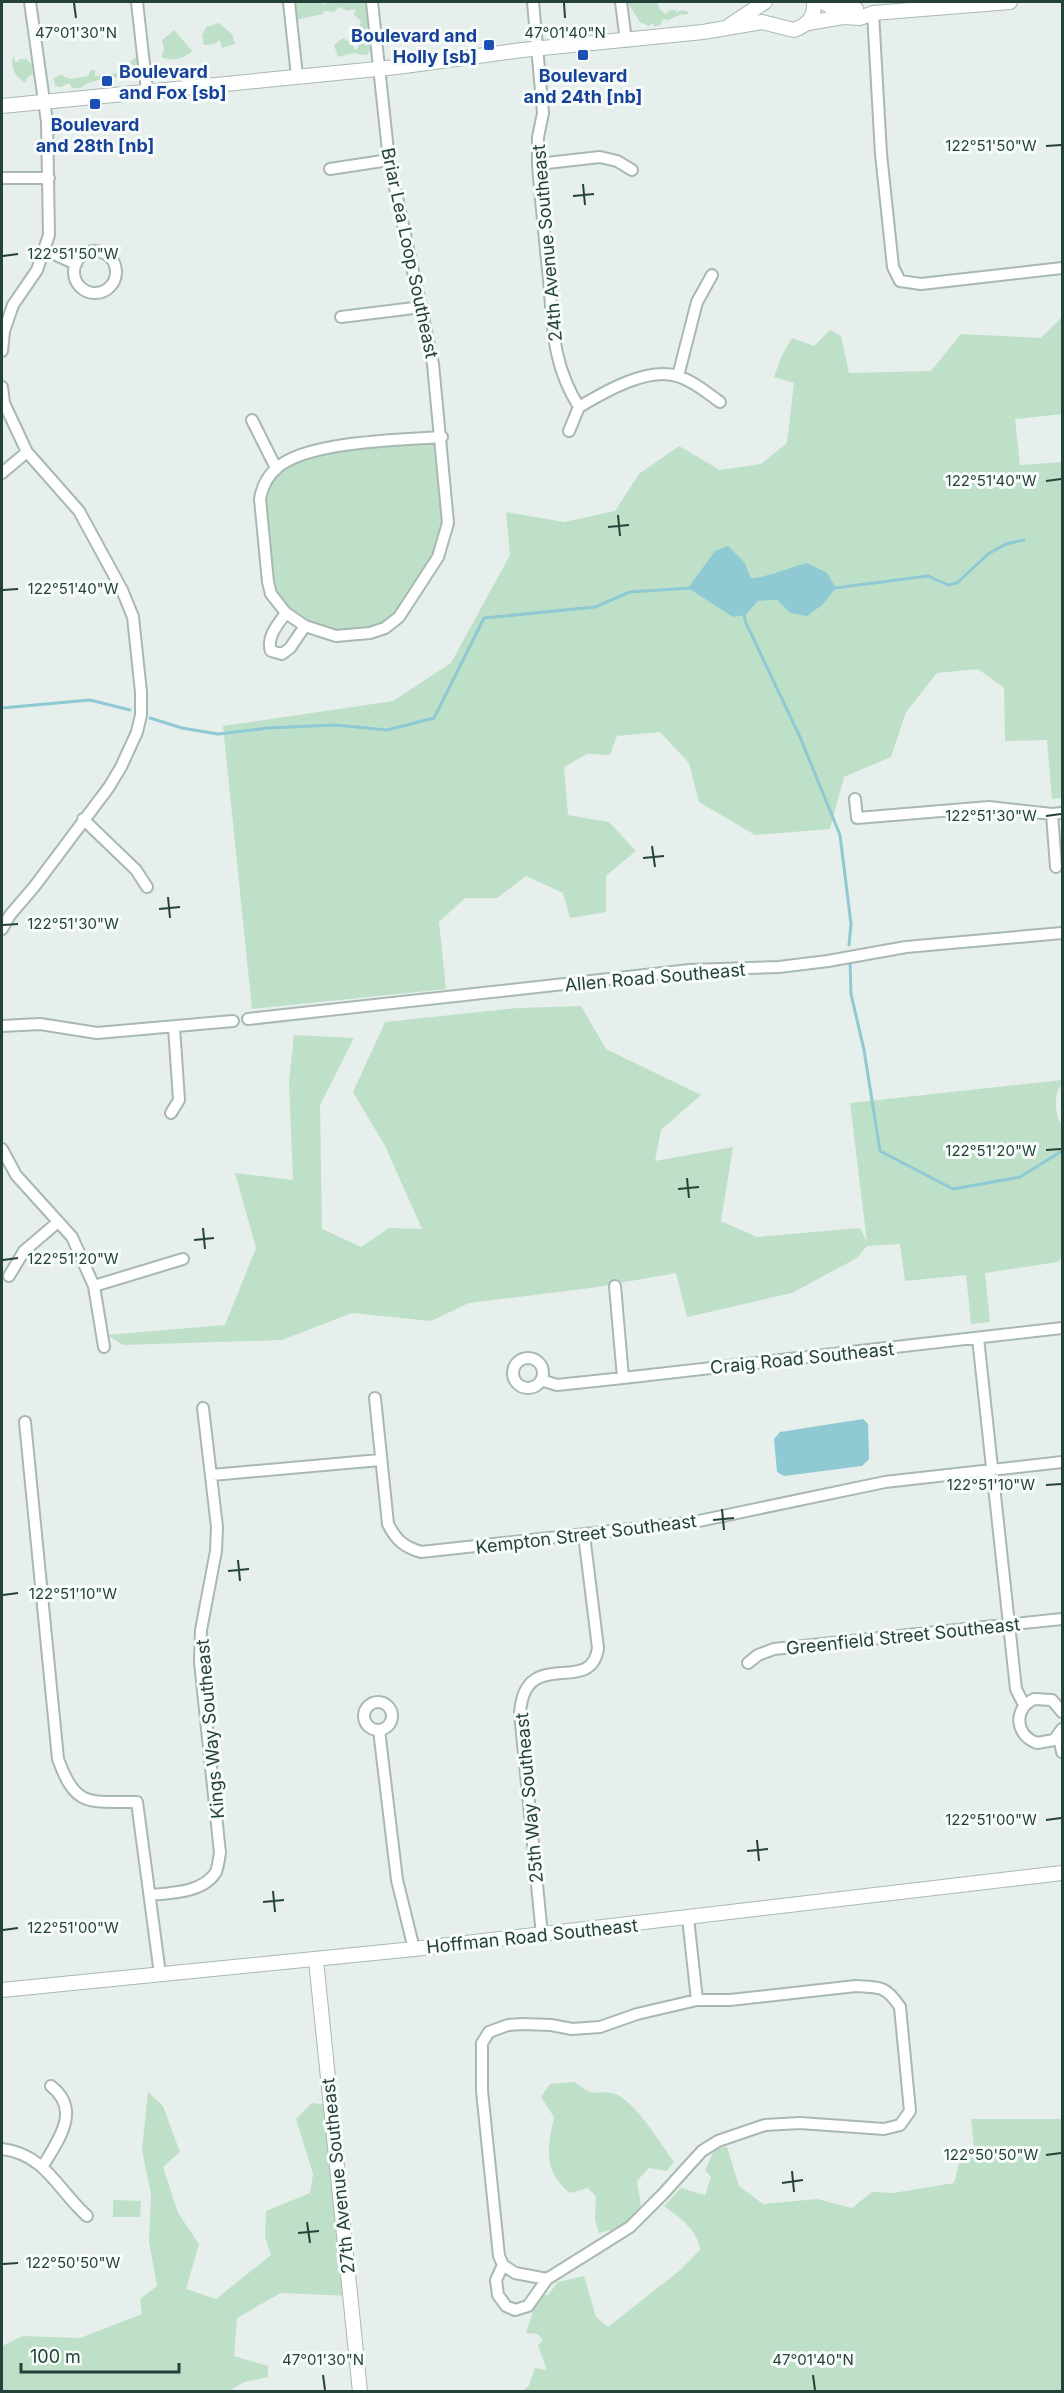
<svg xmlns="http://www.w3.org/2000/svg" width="1064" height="2393" font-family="Inter,sans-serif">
	<rect width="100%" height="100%" fill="#e6efeb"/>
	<!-- green -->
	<path fill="#bfe0c8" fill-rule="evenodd" d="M292,2H322V4H325L327,2H364L368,11L370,48L368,54L363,55L354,53L338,57L334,45L343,38L352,43L355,50H357L361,36L359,28L361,21L354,15L356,9L348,11L339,7L334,12L324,11L323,14L295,20Z
		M627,2H657L660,10L666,14L670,10H677L676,13L682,10L689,12L688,14L679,15L668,20L663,19L660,25L655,27L653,23L649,26L640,22Z
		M219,23L232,34L235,44L222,48L220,40L214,44L204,45L202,36L206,27Z
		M174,30L192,51C183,59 172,62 161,57L164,50L162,40Z
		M13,56L16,63L20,59H26L35,67L32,69L33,74L27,78L25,83C15,76 10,67 13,56Z
		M135,58L139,59L140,63L138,66L145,72L138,78C126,75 88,79 81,88H72L69,83L61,87L55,86L54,78L62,74L64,77L71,79L88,76L91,70H95V76L127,72L132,70L130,61Z
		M1062,317V414L1015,419L1020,465L1062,462V798L1052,799L1047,740L1005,741L1004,688L978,669L937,673L906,712L891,757L844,777L830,829L755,835L699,802L689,763L660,732L617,736L610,755L587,754L564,767L568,815L609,822L636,851L606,876V912L570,918L563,893L526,876L497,898H465L439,922L446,989L252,1009L223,726L393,701L451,663L510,555L506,512L564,522L615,511L639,474L679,446L720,470L761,464L787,443L794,383L774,377L782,355L792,338L814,346L830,330L841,336L849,373L931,371L961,334L1041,338ZM745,563L751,578L769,577L775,572L790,613L777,600L758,601L746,615L733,617L715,603Z
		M442,437L445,537L399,617L355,635L305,626L271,594L262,488L267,480L310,453Z
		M581,1006L606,1049L701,1095L661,1130L655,1161L733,1147L721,1221L757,1237L860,1228L867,1242L850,1103L1062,1080C1062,1087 1058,1088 1057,1094C1054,1103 1057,1119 1062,1125V1257L1058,1262L985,1273L990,1322L971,1324L966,1275L905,1281L900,1244L867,1246L857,1258L792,1293L687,1317L676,1273L591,1288L469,1303L431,1321L352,1313L282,1340L123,1345L107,1335L225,1325L256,1248L235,1173L293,1180L289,1082L294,1035L354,1038L320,1105L322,1229L361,1247L389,1228L422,1229L385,1146L353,1092L385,1022L518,1008Z
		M575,2082C595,2100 595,2088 615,2094C635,2101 661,2144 674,2162L667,2171L649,2168L637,2181L641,2205L622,2227L599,2233L595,2220L596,2197L588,2188L570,2193C543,2171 547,2148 554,2117L541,2097L550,2084Z
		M148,2092L163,2106L180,2152L163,2167L178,2213L199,2244L186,2289L216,2299L271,2255L265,2237L266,2211L310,2193L313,2174L296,2119L312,2103L331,2105L351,2296L281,2293L237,2318L234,2356L268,2366V2377L244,2382L229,2391L2,2392V2346L22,2336L80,2338L142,2314L140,2299L157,2286L149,2242L151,2194L142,2150Z
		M971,2119H1062V2391L522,2392L529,2385L535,2368L547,2370L538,2346L543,2339L537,2334L526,2333L532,2315L534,2294L548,2295L558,2282L584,2276L596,2317L608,2327L679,2271L700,2250C698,2230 680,2218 664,2206L681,2188L705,2195L711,2177L705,2170L715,2149L727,2147L739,2186L763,2204L817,2199L852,2208L872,2192L893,2193L954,2183L960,2160L975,2155Z
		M113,2200L141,2201L140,2217H113Z"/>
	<!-- water -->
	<path fill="#8ec9d4" d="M728,546L745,563L751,578C770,577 787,568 807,563L827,573L836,588L822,605L807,616L790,613L777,600L758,601L746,615L733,617L688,588L715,551Z
		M863,1419L868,1424L869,1459L862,1466L784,1476L777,1472L774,1439L780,1432Z"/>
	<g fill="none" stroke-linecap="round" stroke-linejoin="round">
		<!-- stream -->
		<path stroke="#8ec9d4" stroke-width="3" d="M835,588L928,576L948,585L957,583L988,554L1006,544L1024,540
			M743,611L746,623L800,737L840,835L851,924L849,945
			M2,708L90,700L130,710
			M150,718L182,728L218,734L268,728L335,725L387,730L434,718L484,618L595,607L630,592L690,588
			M850,961L851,994L864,1050L880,1151L953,1189L1020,1177L1062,1151"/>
		<!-- minor casing -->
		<g stroke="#a8b8b2" stroke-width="14">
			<path id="minor" d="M137,2L147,91
				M289,2L297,76
				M372,2L389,160L433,364L448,523L438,557L399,617L385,628L370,633L336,636L305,626L286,613L271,594L268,582L260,499C262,487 268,475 278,467C309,441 401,440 442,437
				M533,2L543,113L538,137V164C541,202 545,241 549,279C553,327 552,364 579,407L569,431
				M621,2L626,41
				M873,13L881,154L893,267L900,281L921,284L1062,268
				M538,164L600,157L617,161L632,170
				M330,169L389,160
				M2,178H49
				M45,250L76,264
				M74 272a21 21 0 1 1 42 0a21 21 0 1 1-42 0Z
				M341,317L422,307
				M2,351L4,331L13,305L37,270L49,235L47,122L30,2
				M678,376L697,302L712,275
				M2,387L4,403L27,452L79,511L122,590L133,617L141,692V715L137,732L121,767L109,787L34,887L10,915L2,929
				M579,407C604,392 650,365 680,377C695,382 707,393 720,402
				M252,420L276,468
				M2,473L27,452
				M286,613C278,624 266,637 271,651L282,654L290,648L305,626
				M855,799L857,818L989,807L1052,814L1062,813
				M1052,814L1056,867
				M83,819L136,870L147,887
				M248,1019L690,970L779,967L828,961L906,947L1062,933
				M2,1026L40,1024L97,1033L233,1021
				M171,1113L179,1100L174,1027
				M2,1149L16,1175L72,1237L94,1286L104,1347
				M9,1276L24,1251L58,1222
				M94,1286L183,1259
				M615,1286L623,1378
				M978,1338L1016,1689L1024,1705
				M513 1373a15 15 0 1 1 30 0a15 15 0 1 1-30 0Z
				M541,1380L557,1385L623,1378L1062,1328
				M375,1398L388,1524C396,1540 404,1547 421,1552L694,1522L885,1482L1062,1462
				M25,1422L58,1759C76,1809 89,1801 137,1802L160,1974
				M212,1475L380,1460
				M748,1663L758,1655L774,1649L1062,1619
				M364 1716a14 14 0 1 1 28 0a14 14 0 1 1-28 0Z
				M1062,1712L1052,1700L1034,1699C1013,1709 1015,1735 1037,1743L1054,1740L1062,1729
				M379,1730L397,1880L414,1949
				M1059,1736L1062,1752
				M150,1895C171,1893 203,1893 216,1872C218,1867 219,1858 220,1853L200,1662L201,1630L216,1551L217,1527L203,1408
				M688,1918L697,2000
				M542,1935L520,1713C525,1644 591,1698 598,1648L584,1535
				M856,1986C880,1987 886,1986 900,2007L910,2111L900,2125L884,2129L800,2123L765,2125L718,2141L702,2151L663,2194L630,2227L547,2279L528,2306L515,2310L506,2306L498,2295L496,2280L503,2265L499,2256L482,2091V2043L489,2032L508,2025L522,2024L551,2025L572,2029L600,2027L637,2014L697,2000H730Z
				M2,2149C45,2154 58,2190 87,2216
				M43,2166C58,2140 82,2110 51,2086
				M503,2265L515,2273L547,2279"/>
		</g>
		<!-- tertiary casing -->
		<g stroke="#a8b8b2" stroke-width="16">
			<path id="tertiary" d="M823,2L831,7L856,9
				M808,23L843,17L860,18L873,13L1010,2
				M730,25L765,2
				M2,106L397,67L522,50L703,32L762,22L794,30C808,25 815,17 814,2
				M316,1960L360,2392
				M2,1990L414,1949L1062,1873"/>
		</g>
		<!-- minor -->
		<use href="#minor" stroke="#fff" stroke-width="10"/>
		<!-- tertiary -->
		<use href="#tertiary" stroke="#fff" stroke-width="14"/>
	</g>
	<!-- ticks -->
	<path fill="none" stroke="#24423a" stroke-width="2" d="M74,3L76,18M564,3L565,18M1046,146L1061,145M583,184L585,205M573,196L594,194M3,256L18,254M1046,481L1061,479M618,515L620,536M608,527L629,525M3,590L18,589M1046,816L1061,814M652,846L655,867M643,858L664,856M168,897L170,918M159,909L180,907M3,925L18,924M1046,1150L1061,1149M687,1178L689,1198M678,1189L699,1187M203,1228L205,1249M194,1240L214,1238M3,1260L18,1258M1046,1485L1061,1484M722,1509L724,1530M713,1520L734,1518M238,1560L240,1581M228,1571L249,1569M3,1595L18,1593M1046,1820L1061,1818M757,1840L759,1861M747,1851L768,1849M273,1891L275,1912M263,1902L284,1900M3,1930L18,1928M1046,2155L1061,2153M792,2171L794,2192M782,2183L803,2180M307,2222L310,2243M298,2233L319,2231M3,2264L18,2263M323,2375L325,2390M813,2375L815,2390"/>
	<!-- markers -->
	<g fill="#1a4fb4" stroke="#f7fbf9" stroke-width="2">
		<rect x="483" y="39" width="12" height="12" rx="3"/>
		<rect x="577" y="49" width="12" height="12" rx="3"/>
		<rect x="101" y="75" width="12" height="12" rx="3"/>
		<rect x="89" y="98" width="12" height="12" rx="3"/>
	</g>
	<g text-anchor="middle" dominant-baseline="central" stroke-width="6" stroke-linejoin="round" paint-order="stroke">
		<!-- transit labels -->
		<g font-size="18" font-weight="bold" fill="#164399" stroke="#f7fbf9">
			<text x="477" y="35" text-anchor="end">Boulevard and<tspan x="477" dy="21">Holly [sb]</tspan></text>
			<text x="119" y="71" text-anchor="start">Boulevard<tspan x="119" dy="21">and Fox [sb]</tspan></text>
			<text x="583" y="75">Boulevard<tspan x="583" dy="21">and 24th [nb]</tspan></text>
			<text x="95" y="124">Boulevard<tspan x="95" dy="21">and 28th [nb]</tspan></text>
		</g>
		<!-- street labels -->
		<g font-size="18" fill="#24423a" stroke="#f7fbf9">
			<text transform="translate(547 243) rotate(-95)">24th Avenue Southeast</text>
			<text transform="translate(410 253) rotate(78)">Briar Lea Loop Southeast</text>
			<text transform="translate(655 977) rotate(-5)">Allen Road Southeast</text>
			<text transform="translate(802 1358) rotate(-6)">Craig Road Southeast</text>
			<text transform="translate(586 1534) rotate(-7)">Kempton Street Southeast</text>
			<text transform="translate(903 1636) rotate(-6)">Greenfield Street Southeast</text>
			<text transform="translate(210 1729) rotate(-95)">Kings Way Southeast</text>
			<text transform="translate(529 1798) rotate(-95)">25th Way Southeast</text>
			<text transform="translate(532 1936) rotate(-6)">Hoffman Road Southeast</text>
			<text transform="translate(338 2176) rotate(-96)">27th Avenue Southeast</text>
		</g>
	</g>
	<g font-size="15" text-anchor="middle" fill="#24423a" stroke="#f7fbf9" stroke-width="6" stroke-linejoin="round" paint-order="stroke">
		<text x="76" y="38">47°01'30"N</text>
		<text x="565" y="38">47°01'40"N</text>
		<text x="991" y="151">122°51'50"W</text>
		<text x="73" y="259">122°51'50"W</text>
		<text x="991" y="486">122°51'40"W</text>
		<text x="73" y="594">122°51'40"W</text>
		<text x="991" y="821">122°51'30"W</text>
		<text x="73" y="929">122°51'30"W</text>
		<text x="991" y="1156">122°51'20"W</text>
		<text x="73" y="1264">122°51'20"W</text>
		<text x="991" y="1490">122°51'10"W</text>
		<text x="73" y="1599">122°51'10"W</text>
		<text x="991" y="1825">122°51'00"W</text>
		<text x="73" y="1933">122°51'00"W</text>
		<text x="991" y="2160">122°50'50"W</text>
		<text x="73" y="2268">122°50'50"W</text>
		<text x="323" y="2365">47°01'30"N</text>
		<text x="813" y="2365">47°01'40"N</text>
	</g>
	<!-- border -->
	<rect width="1064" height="2393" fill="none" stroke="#24423a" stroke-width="6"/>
	<!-- scale -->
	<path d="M21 2363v9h158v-9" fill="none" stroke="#24423a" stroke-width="3"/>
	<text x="30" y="2363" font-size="18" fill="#24423a" stroke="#f7fbf9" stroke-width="4.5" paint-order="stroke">100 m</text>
</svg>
